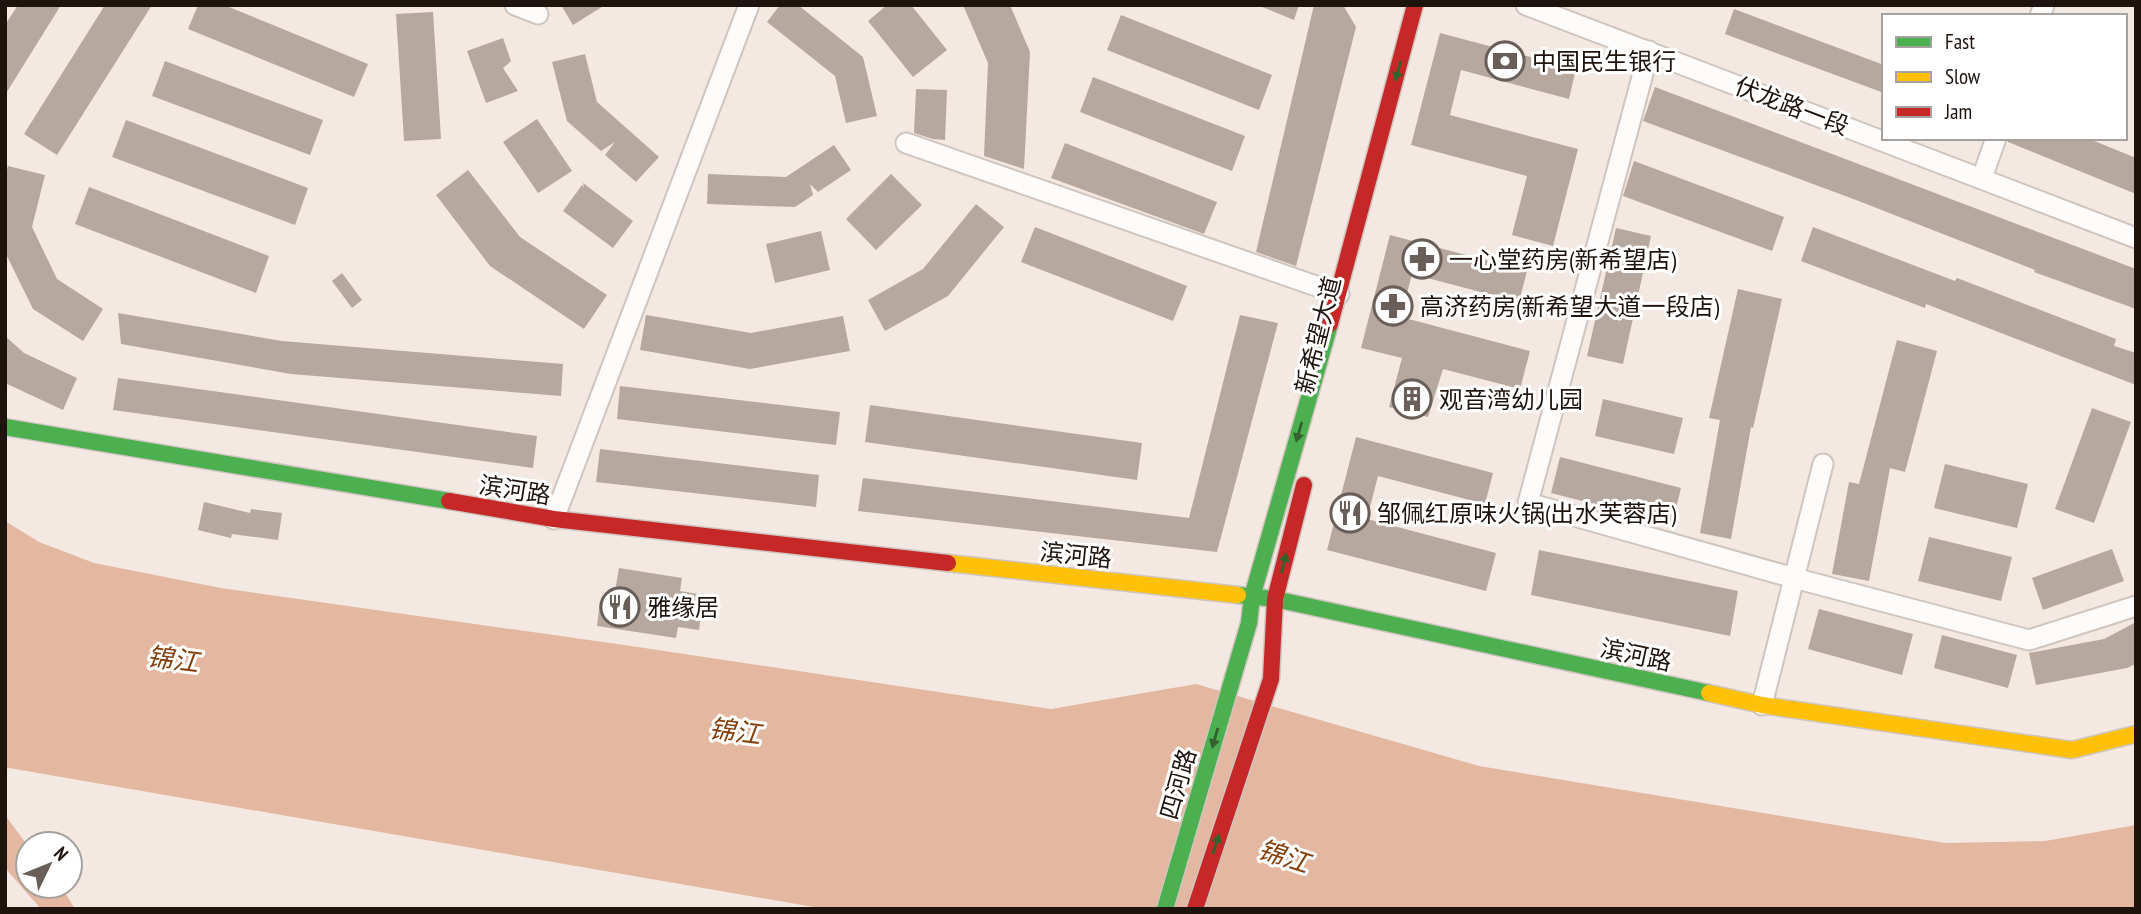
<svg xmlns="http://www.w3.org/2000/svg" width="2141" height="914" font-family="'PT Sans Narrow','Noto Sans SC',sans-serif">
	<rect width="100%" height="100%" fill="#f3e8e2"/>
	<!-- water -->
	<path fill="#e4b8a0" d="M5,521L39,542L94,563L221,588L638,647L1051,709L1196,684L1479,766L1945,843L2045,841L2136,825V909H825L9,768L5,769Z
		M5,815L28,846V886H61L75,909H41L5,868Z"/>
	<!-- building -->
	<path fill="#b7a89f" d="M18,5H61L5,95V25Z
		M105,5H152L57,155L24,134Z
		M198,5H224L368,64L354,97L188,29Z
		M561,5H605L573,25Z
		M780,5H798L863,57L877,116L846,123L835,76L767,22Z
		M887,5H911L947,50L913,77L868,21Z
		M963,5H1010L1030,52L1024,169L984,156L988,63Z
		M1257,5H1299L1294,20Z
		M1314,5H1343L1356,27L1296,266L1256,252Z
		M1734,9L1884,65V93L1725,34Z
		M433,12L441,139L404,141L396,14Z
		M1121,15L1272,75L1259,110L1107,50Z
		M1440,33L1576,69L1569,99L1461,70L1450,115L1578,149L1553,246L1512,235L1527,176L1411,145Z
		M503,38L511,61L503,68L518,91L486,103L467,51Z
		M585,54L597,102L659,157L636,182L605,155L615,142L601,151L567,121L552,62Z
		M165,61L323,120L310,155L152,96Z
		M1093,77L1245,136L1232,171L1080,112Z
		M1655,87L2136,269V309L2034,272L2035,270L1856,200L1643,121Z
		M916,89L947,90L945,140L933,139L914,133Z
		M537,119L572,171L538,193L503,142Z
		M126,120L308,188L295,225L112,157Z
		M2008,138H2087L2136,158V194L2008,142Z
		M1065,143L1217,202L1204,234L1051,178Z
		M834,145L851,170L818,192L810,184L813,195L795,207L707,204L708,174L786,177Z
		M1634,161L1784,217L1772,251L1623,196Z
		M8,166L45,175L32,227L57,279L103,309L83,341L33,309L5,252V177Z
		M468,170L520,237L607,295L584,329L490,266L436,195Z
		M891,174L922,205L876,250L846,219Z
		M583,183L633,221L613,248L563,211L582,185L584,188Z
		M89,187L269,256L256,293L75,224Z
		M976,204L1004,227L948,296L885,331L868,300L923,269Z
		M1035,227L1187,286L1173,321L1021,262Z
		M1813,227L1955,281L1957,278L2116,339L2114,346L2136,353V385L1926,304L1925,308L1801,261Z
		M1616,228L1651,236L1623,364L1587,356Z
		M821,231L830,270L775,283L766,244Z
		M1390,235L1527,271L1519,302L1412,274L1401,317L1530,351L1520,389L1443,369L1428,417L1389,407L1402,358L1361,348Z
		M342,273L362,300L352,308L332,281Z
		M1738,289L1782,299L1753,428L1751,427L1731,539L1700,533L1720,420L1709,418Z
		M118,313L282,341L563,364L561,396L291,374L121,344Z
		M646,315L751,333L843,316L850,351L750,369L640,350Z
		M1240,315L1278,323L1217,552L858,511L863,478L1189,518Z
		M5,336L24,353L77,378L63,410L5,383Z
		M1897,340L1937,351L1905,472L1890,468L1869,581L1832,574L1849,482L1859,484Z
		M118,378L537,436L533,468L113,410Z
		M620,386L840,412L836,445L617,419Z
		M1603,399L1683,418L1674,454L1595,436Z
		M870,405L1142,443L1137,480L865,442Z
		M2092,408L2131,422L2094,523L2055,509Z
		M1356,437L1493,473L1485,504L1378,476L1367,519L1496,553L1486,591L1327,550Z
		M600,449L819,475L816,507L596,482Z
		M1560,457L1681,488L1672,524L1551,493Z
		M1945,464L2028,484L2017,528L1934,508Z
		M204,502L250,513L251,509L282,513L278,540L232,534L231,538L198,530Z
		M1929,537L2012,557L2001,601L1918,581Z
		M2112,549L2124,581L2043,610L2032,578Z
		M1539,550L1738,591L1730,636L1531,595Z
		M619,568L682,578L680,591L704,595L699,630L678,627L676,638L597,626L600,601L613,603Z
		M1819,609L1913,634L1902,675L1808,649Z
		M2136,622V664L2127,668L2036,685L2029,653L2104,639Z
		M1942,635L2017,655L2008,688L1934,668Z"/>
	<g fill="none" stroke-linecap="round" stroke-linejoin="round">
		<!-- street casing -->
		<g stroke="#cfc4be" stroke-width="23">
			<path id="street" d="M515,5L538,14
				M1526,5L2136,238
				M2040,16L2044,5
				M1649,51L1528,503L1794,578L2029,640L2136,606
				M906,143L1339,294
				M1982,178L1996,138
				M554,519L749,5
				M1762,705L1823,464"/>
		</g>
		<!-- fast casing -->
		<g stroke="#cfc4be" stroke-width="19">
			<path id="fast" d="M5,427L449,501
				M1238,595L1275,599L1709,693
				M1165,909L1249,623L1252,597L1330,324"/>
		</g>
		<!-- slow casing -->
		<g stroke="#cfc4be" stroke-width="19">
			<path id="slow" d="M948,563L1238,595
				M1709,693L1762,705L2072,750L2136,734"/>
		</g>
		<!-- jam casing -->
		<g stroke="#cfc4be" stroke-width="19">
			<path id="jam" d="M1330,324L1415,5
				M449,501L554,519L948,563
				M1195,909L1271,679L1275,599L1304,485"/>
		</g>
		<!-- street -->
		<use href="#street" stroke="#fdfcfb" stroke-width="19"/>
		<!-- fast -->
		<use href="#fast" stroke="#4caf50" stroke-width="16"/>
		<!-- slow -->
		<use href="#slow" stroke="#ffc107" stroke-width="16"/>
		<!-- jam -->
		<use href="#jam" stroke="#c62828" stroke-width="16"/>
	</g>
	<!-- one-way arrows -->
	<defs><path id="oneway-solid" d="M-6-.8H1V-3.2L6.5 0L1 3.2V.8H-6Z" transform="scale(1.75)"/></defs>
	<g fill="#35612e">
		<use href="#oneway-solid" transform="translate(1398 71) rotate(105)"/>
		<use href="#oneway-solid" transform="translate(1299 432) rotate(106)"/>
		<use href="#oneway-solid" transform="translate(1284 563) rotate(-76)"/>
		<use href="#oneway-solid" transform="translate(1215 738) rotate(106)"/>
		<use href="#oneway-solid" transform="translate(1216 844) rotate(-72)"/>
	</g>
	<!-- icons -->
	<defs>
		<g id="bank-ring" transform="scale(2.0125)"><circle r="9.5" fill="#fff" stroke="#695e58" stroke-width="1.5"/><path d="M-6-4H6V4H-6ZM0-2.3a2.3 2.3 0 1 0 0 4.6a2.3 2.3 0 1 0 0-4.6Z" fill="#695e58"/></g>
		<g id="pharmacy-ring" transform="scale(2.0125)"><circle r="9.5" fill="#fff" stroke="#695e58" stroke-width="1.5"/><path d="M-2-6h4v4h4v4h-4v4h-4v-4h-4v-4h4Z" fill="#695e58"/></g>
		<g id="building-ring" transform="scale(2.0125)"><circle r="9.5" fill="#fff" stroke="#695e58" stroke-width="1.5"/><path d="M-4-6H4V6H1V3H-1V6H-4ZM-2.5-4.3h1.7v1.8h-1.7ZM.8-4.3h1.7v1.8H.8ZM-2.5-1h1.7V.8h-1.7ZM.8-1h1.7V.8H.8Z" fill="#695e58"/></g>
		<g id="restaurant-ring" transform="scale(2.0125)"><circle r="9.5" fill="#fff" stroke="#695e58" stroke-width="1.5"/><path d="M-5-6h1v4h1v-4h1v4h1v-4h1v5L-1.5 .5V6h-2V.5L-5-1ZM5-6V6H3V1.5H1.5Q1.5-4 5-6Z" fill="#695e58"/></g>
	</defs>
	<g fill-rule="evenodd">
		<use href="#bank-ring" x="1505" y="61"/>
		<use href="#pharmacy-ring" x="1422" y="259"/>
		<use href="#pharmacy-ring" x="1393" y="306"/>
		<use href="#building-ring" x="1412" y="399"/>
		<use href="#restaurant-ring" x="1350" y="513"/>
		<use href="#restaurant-ring" x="620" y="607"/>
	</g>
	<g text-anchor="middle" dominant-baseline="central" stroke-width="6" stroke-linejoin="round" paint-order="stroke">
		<!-- poi labels -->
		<g font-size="24" fill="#1e130d" stroke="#fff" text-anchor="start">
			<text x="1532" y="61">中国民生银行</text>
			<text x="1449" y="259">一心堂药房(新希望店)</text>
			<text x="1420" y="306">高济药房(新希望大道一段店)</text>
			<text x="1439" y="399">观音湾幼儿园</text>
			<text x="1377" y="513">邹佩红原味火锅(出水芙蓉店)</text>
			<text x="647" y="607">雅缘居</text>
		</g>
		<!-- street labels -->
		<g font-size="24" fill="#1e130d" stroke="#fff">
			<text transform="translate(1792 106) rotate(21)">伏龙路一段</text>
			<text transform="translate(1318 335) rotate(-76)">新希望大道</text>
			<text transform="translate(515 490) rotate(9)">滨河路</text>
			<text transform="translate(1076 555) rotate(6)">滨河路</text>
			<text transform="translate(1636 655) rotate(12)">滨河路</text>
			<text transform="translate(1178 784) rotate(-74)">四河路</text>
		</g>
		<!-- water labels -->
		<g font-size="26" font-style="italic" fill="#843e09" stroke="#fff">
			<text transform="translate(173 659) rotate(7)">锦江</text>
			<text transform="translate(735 731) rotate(7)">锦江</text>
			<text transform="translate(1284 856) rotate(18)">锦江</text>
		</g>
	</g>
	<!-- border -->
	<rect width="2141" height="914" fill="none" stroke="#1e130d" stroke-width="14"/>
	<!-- legend -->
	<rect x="1882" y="14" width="245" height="126" fill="#ffffff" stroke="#a5a19e" stroke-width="2"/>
	<rect x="1896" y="37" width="35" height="10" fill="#4caf50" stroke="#a5a19e" stroke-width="2"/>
	<text x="1945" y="49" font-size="21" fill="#1e130d">Fast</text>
	<rect x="1896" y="72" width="35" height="10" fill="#ffc107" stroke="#a5a19e" stroke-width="2"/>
	<text x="1945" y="84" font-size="21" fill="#1e130d">Slow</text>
	<rect x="1896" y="107" width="35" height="10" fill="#c62828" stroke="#a5a19e" stroke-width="2"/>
	<text x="1945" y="119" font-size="21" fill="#1e130d">Jam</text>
	<!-- north arrow -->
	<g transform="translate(49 865) rotate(47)"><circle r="33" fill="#ffffff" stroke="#a5a19e" stroke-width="2"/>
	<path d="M0-5L12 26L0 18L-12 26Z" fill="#695e58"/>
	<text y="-10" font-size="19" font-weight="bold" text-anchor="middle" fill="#1e130d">N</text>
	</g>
</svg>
